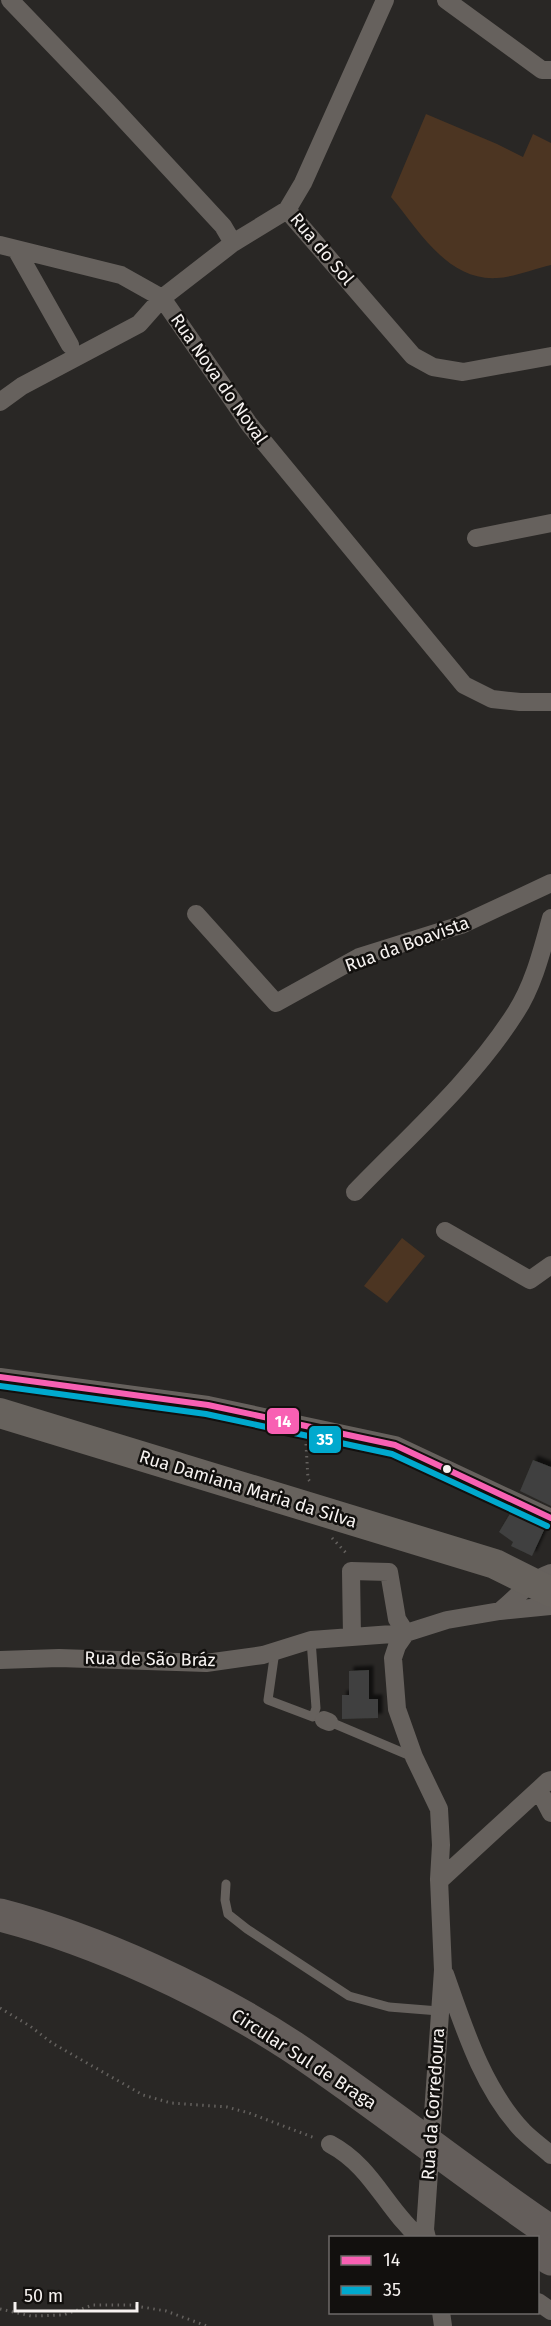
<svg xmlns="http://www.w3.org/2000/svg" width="551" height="2326" font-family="'Fira Sans',sans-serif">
	<defs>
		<filter id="shadow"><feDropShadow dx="4.5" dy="-4.5" stdDeviation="1.5" flood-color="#0009"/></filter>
	</defs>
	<rect width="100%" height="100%" fill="#292725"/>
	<!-- pitch -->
	<path fill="#4c3522" d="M426,114L497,144L523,157L533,134L551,143V265C534,269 514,277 497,278C447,281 419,230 391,197Z
		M402,1238L425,1256L387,1303L364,1286Z"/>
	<!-- building -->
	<path fill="#3f403f" filter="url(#shadow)" d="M533,1460L551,1467V1506L520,1491Z
		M511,1512L545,1528L532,1556L511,1546L513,1542L499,1532Z
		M369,1670V1699H378V1718L342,1719V1695H349V1671Z"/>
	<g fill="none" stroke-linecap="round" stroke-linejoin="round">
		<!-- path -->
		<path stroke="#64615e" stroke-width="3" stroke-dasharray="1.5 4.5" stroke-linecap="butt" d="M306,1444L308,1479L312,1484
			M332,1538L348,1555
			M0,2008L30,2026L52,2043L143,2095L171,2103L227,2107L249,2113L315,2138
			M0,2309L31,2316L63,2315L93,2305H130L166,2311L207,2326"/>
		<!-- lane -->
		<path stroke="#66615d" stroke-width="9" d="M275,1651L268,1700L313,1717L316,1708L311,1640
			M335,1724L413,1757
			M226,1884L225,1900L228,1914L247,1929L349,1996L389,2007L439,2011"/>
		<!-- street -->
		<path stroke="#66615d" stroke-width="18" d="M10,0L109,103L223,226L233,243
			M385,0L303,183L287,210L413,356L433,367L463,372L551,356
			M446,0L542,70H551
			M0,245L121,275L162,298L249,424L464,685L492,699L520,702H551
			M17,251L70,345
			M0,402L22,386L139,324L162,298L233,243L287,210
			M476,538L551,523
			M196,914L276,1003L359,957L461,925L551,883
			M355,1192C410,1135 473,1080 516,1012C534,984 542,950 551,918
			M445,1231L530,1280L551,1265
			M0,1377L208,1405L395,1445L551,1518
			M500,1611C519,1596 527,1582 551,1573
			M406,1633L397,1646L393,1658L397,1709L414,1757L439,1809L441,1845L439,1879L443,1970L425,2230L427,2238
			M352,1637L351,1571L389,1572L397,1619L406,1633
			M0,1660L59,1658L206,1663L263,1655L311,1640L406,1633L447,1620L500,1611L551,1606
			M324,1720L329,1722
			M539,1790L551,1813
			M439,1881L548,1781L551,1780
			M445,1974C464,2028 483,2089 523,2131C532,2140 542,2147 551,2155
			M330,2144C373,2167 385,2208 420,2238
			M538,2302L551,2311
			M441,2312L443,2326"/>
		<!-- primary -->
		<path stroke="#67625d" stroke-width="30" d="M0,1413L495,1564L551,1592"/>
		<!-- highway -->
		<path stroke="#645e5b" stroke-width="33" d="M0,1915C97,1940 209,1992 293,2047C381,2106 464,2173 551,2232
			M538,2250L551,2259"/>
		<!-- bus-1 casing -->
		<g stroke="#12100e" stroke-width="10">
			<path id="bus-1" d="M0,1377L208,1405L395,1445L551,1518"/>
		</g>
		<!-- bus-2 casing -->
		<g stroke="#12100e" stroke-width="10">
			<path id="bus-2" d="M0,1386L206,1414L392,1454L547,1526"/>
		</g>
		<!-- bus-1 -->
		<use href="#bus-1" stroke="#f860b3" stroke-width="6"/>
		<!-- bus-2 -->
		<use href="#bus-2" stroke="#00a9ce" stroke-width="6"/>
	</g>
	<!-- markers -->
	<circle fill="#f6f2f0" stroke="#12100e" stroke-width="2" cx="447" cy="1469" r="5"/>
	<g text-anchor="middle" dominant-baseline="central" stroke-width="5" stroke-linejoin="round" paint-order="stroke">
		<!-- street labels -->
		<g font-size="18" fill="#f6f2f0" stroke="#12100e">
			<text transform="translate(322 249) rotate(50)">Rua do Sol</text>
			<text transform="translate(219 379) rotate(55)">Rua Nova do Noval</text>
			<text transform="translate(407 944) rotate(-20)">Rua da Boavista</text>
			<text transform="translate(248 1489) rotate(17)">Rua Damiana Maria da Silva</text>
			<text transform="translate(150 1659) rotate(1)">Rua de São Bráz</text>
			<text transform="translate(304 2059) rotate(33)">Circular Sul de Braga</text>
			<text transform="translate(433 2104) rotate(-86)">Rua da Corredoura</text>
		</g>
	</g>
	<g stroke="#12100e" stroke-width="2">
		<rect x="266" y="1407" width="34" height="28" rx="6" fill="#f860b3"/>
		<rect x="308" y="1425" width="34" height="29" rx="6" fill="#00a9ce"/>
	</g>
	<g font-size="16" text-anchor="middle" font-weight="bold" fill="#fff">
		<text x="283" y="1427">14</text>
		<text x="325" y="1445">35</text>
	</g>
	<!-- legend -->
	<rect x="329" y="2236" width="210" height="78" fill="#12100e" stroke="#6d6a68" stroke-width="1.5"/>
	<rect x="341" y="2256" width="30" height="9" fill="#f860b3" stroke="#6d6a68" stroke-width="1.5"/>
	<text x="383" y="2266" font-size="18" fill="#f6f2f0">14</text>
	<rect x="341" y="2286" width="30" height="9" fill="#00a9ce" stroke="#6d6a68" stroke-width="1.5"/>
	<text x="383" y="2296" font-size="18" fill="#f6f2f0">35</text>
	<!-- scale -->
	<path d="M15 2302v9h122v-9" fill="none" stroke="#f6f2f0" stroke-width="3"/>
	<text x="24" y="2302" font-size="18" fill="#f6f2f0" stroke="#12100e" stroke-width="4.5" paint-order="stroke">50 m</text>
</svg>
